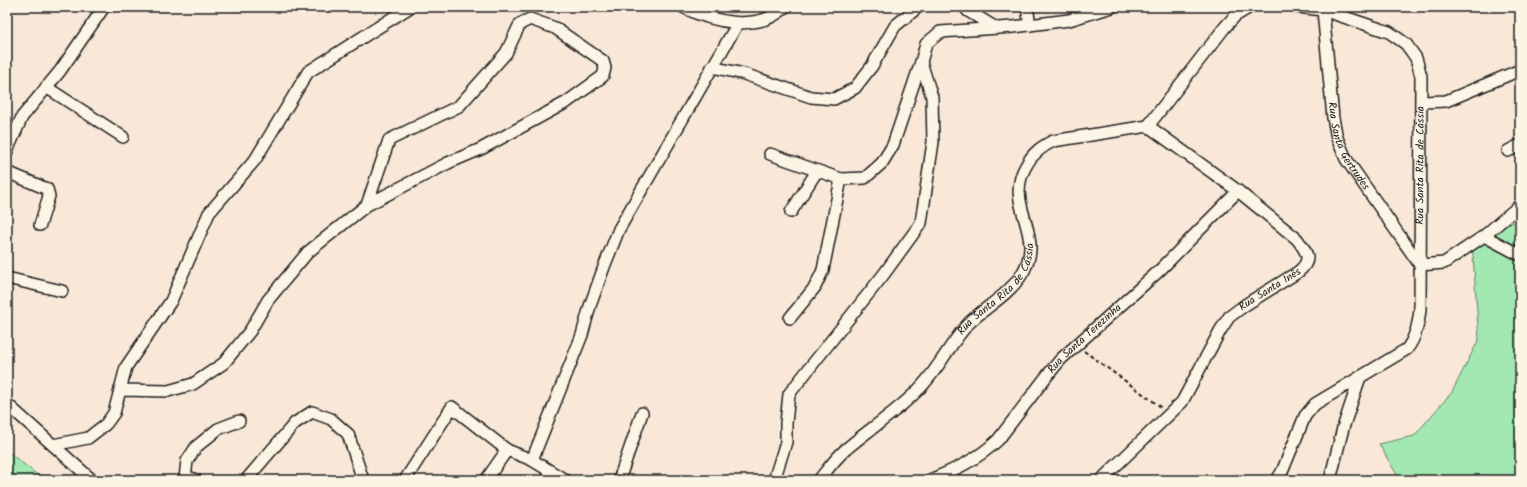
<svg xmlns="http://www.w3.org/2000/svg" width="1527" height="487" font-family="Kalam,sans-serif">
	<rect width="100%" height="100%" fill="#f9e8d8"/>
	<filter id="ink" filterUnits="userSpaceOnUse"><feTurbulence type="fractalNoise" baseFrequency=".025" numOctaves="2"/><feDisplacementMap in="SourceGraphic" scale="8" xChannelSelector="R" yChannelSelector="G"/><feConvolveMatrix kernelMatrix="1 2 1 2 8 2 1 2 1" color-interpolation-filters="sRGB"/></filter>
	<g filter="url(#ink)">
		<!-- green -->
		<path fill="#a3e8b3" stroke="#608268" d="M1520,219V480H1400L1379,444L1414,436L1452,392L1479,339L1472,242Z
			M7,451L44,480H7Z"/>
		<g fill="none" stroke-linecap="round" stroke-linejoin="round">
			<!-- street casing -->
			<g stroke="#1c1c1c" stroke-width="14">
				<g id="street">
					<path d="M683,7C712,22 759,33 785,7"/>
					<path d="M965,7L968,11L996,28"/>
					<path d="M1027,7L1030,25"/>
					<path id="s1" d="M1325,7L1323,10L1333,118L1337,138L1346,159L1420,265L1444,263L1484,236L1520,255"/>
					<path d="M712,67L744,74L811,97L834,99L855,88L872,66L895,26L918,7"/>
					<path d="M46,87L123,137"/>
					<path d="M1422,102L1446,101L1520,70"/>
					<path d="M7,151L22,117L60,71L104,7"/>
					<path d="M1508,151L1520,145"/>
					<path d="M770,154L841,179L865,178L882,163L893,145L921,62"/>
					<path d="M7,172L47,189L49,196L40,225"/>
					<path d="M791,212L817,171"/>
					<path d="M1484,236L1520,205"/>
					<path d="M7,278L62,291"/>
					<path d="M790,318L815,287L823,270L841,179"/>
					<path d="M120,390L126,367L171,301L209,213L255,160L308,72L410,7"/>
					<path d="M7,404L92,480"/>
					<path d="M53,445L88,438L106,424L114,413L120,390L168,391L193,384L224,363L250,331L268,300L308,252L367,205L389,140L459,106L506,53L520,24L530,19L555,28L603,61L605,68L603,76L567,102L481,149L448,163L367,205"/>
					<path d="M532,460L565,480"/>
					<path d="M196,480L191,478H185L187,461L196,447L218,429L239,421"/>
					<path d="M246,480L295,423L312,412L331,419L348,434L363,480"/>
					<path d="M405,480L452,407L507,450L532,460L582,335L590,306L604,267L619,229L738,23"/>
					<path d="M486,480L507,450"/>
					<path d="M619,480L642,413"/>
					<path d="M774,480L786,442V423L789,394L884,274L921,223L933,142L932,97L921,62L926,44L940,32L1013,27L1069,20L1112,7"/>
					<path id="s2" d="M819,480C827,470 835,459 845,450C869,429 897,412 919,389C939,369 950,343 969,323C985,307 1006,297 1020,277C1050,234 1001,206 1027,164C1033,153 1041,147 1053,141L1148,126L1225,27L1235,16L1250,7"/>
					<path id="s3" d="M930,480C955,470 978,459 998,440L1046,377L1061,359L1160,270L1238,191"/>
					<path id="s4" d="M1101,480L1182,402L1220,331L1229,317L1245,305L1298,272C1313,260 1307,252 1297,239L1238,191L1148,126"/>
					<path id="s5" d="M1277,480L1282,472L1305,416L1315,404L1407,349C1416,337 1418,325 1420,310L1421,76L1416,58L1406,44L1389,32L1323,10L1297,7"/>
					<path d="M1330,480L1343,428L1360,377"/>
				</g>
			</g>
			<!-- path -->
			<path stroke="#1c1c1c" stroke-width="2" stroke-dasharray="4 3" stroke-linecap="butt" d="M1084,351L1161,407"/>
			<!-- street -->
			<use href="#street" stroke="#fcf5e5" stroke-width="11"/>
		</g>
	</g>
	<g text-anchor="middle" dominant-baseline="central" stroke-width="4" stroke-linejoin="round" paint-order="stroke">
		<!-- street labels -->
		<g font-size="11" fill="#1c1c1c" stroke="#fcf5e5">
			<text stroke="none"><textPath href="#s1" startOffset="144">Rua Santa Gertrudes</textPath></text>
			<text stroke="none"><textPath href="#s5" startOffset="379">Rua Santa Rita de Cássia</textPath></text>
			<text stroke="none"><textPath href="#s2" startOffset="264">Rua Santa Rita de Cássia</textPath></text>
			<text stroke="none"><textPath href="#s4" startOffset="259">Rua Santa Inês</textPath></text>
			<text stroke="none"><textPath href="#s3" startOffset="213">Rua Santa Terezinha</textPath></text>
		</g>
	</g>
	<!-- margin -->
	<rect width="1527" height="487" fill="none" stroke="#fcf5e5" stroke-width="24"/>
	<rect x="12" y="12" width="1503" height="463" fill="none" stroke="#1c1c1c" stroke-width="1.5" filter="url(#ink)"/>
</svg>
